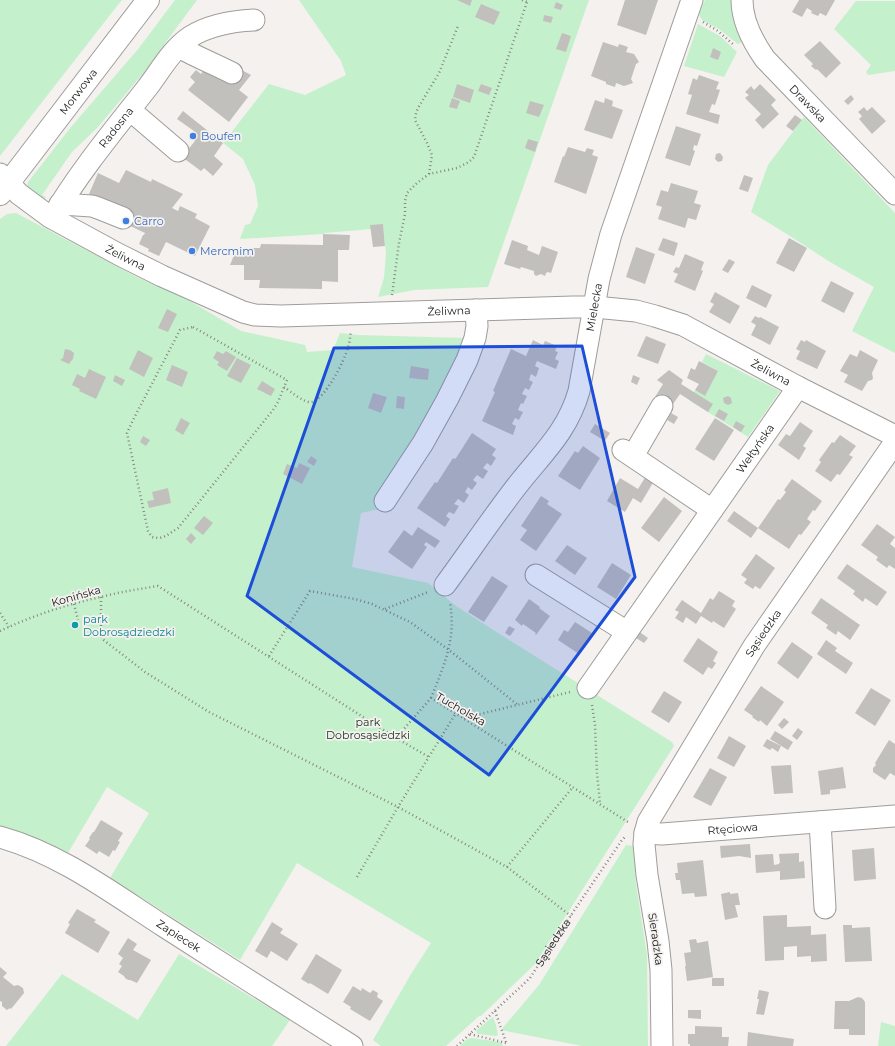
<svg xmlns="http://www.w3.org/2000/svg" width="895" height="1046" font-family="Montserrat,sans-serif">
	<rect width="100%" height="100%" fill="#f4f1ef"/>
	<!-- green -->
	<path fill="#c4f1cc" d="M0,0H122L110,15L0,156Z
		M175,0H197L166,42L145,71L98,127L72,152L42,195L46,197L44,199L29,190L27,185L28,182L71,127L139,48Z
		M299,0H589L488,287L414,290L378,297L384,278L386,253L383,225H371V229L325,233L323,234L240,239L245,225L250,224L258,206L255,185L243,159L223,143L269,84L305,95L346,75L341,61Z
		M705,0H733L744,41L738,44L719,29L703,21L700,17L699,13Z
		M856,1H895V71L868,75L866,72L871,65L834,29Z
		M698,24L720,36L737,52L724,77L684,66Z
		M804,117L895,213V353L852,331L874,287L830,262L790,236L751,212L768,165Z
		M16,213L135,276L188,300L241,331L305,345L307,352L333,350L340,333L358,335L464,338L472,333L487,330L389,507L361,513L352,567L428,583L456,606L495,631L672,742L674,746L535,964L481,1016H479L446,1046H381L373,1040L411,974L431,943L297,863L240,960L110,878L149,813L107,787L68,853L39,842L0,830V219L7,214Z
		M706,354L780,391L748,437L690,401L695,390L705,395L718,371L702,362Z
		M626,845L634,846L636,884L647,955L648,1046H582L501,1030L539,985Z
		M179,954L290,1020L272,1046H6L62,974L138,1020Z
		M493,1017L496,1025L498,1035L496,1036L478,1034L476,1032L477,1030L490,1019Z
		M881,1022L895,1026V1046H878Z
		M471,1038L500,1042L502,1044L503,1046H460L466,1040Z"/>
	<!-- building -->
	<path fill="#c2c0bd" d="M457,0H472L470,6Z
		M625,0H658L646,35L617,25Z
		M799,0H835L826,16L820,13L818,16L811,13L812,11L807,8L802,17L792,12Z
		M556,2L563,5L561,10L554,8Z
		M481,4L500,12L494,25L475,17Z
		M544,15L553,17L551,23L543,21Z
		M562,33L571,36L566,52L556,49Z
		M820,41L841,63L826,78L817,69L816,70L811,66L813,64L804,55Z
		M603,42L618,47L619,44L628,47L626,52L634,54L639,62L636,64L631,79L633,83L624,86L616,83L615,87L606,84V82L591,76Z
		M713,48L721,52L718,60L710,57Z
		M208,65L236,67L251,75L239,90L248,97L229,122L188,90L195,82L190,77L196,70L201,74Z
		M699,75L719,82L716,89L720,90L715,105L712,104L709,112L720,115L718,124L686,114L692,95L688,94L693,78L697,80Z
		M457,84L474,90L470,103L453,97Z
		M481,84L492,88L489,95L478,91Z
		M760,84L776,100L771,105L779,114L763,129L755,120L761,114L745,98L749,95L745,92L751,86L754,90Z
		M851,95L854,99L848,105L844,101Z
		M452,98L460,101L457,109L449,107Z
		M605,98L613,101L612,106L623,110L612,139L584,130L595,100L604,103Z
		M530,101L544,105L539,117L526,113Z
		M864,107L867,111L872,107L886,121L872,134L859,119L862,116L858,112Z
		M183,111L223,143L214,156L223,164L213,176L204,168L201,171L182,157L195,141L190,136L194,131L177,119Z
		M795,115L802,120L793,131L786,126Z
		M676,126L701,134L697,146L694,145L693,150L695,151L690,166L665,158Z
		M528,139L538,142L535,152L525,148Z
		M568,147L585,152L587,148L594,150L592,155L598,157L586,194L554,182L563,156L564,157Z
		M720,153L723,157L722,161L718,162L715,159L716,154Z
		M126,170L151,182L152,179L183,194L172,208L178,211L180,206L197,214L195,218L210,226L195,256L166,242L159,256L148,251L149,249L139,244L143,235H144L145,233L122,222L127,213L89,194L98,173L119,183Z
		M744,175L753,178L748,192L739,189Z
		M671,183L698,191L694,203L701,205L696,220L688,218L685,228L658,219L662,207L656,205L661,190L668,192Z
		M383,224L385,246L373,247L370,225Z
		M323,234L350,235L349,250H338V282L322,281V289L259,288L260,280H244V265H230L237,248H260L261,244L323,245Z
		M663,238L678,243L674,256L658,250Z
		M789,238L807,248L794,272L776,263Z
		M512,240L528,246L527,250L539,255L542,246L558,252L551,273L548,272L546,273L545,276L541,274L536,276L534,274V271L521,267L520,269L504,264Z
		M636,247L655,254L645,284L626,277Z
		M685,254L704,262L701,270L703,271L695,291L674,282L678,274L673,272L676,267L679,268Z
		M729,259L735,262L728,273L722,270Z
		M831,281L854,293L844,313L821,301Z
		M752,285L772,295L766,308L746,298Z
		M715,292L740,306L730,324L709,312L714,304L710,302Z
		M167,309L177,314L168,332L158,328Z
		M755,316L759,318L760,317L779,327L770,345L751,335L756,325L751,322Z
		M646,336L666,344L658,364L637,356Z
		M533,340L543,345L545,341L557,346L555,351L558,352L555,359L559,361L556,369L537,361L535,366L539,368L536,377L531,374L529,380L533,382L529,390L525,388L522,394L527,396L523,404L521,403L518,410L523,412L519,420L515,418L512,424L516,426L513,435L482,421L495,392L493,391L511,349L526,356Z
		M801,340L805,342L806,340L826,351L817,369L796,359L800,351L796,349Z
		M65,349L70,350L74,353L73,359L72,360L69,364L60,360L63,358Z
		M138,350L153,358L144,377L129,369Z
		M860,350L878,360L872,373L873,378L872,380L868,381L862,391L844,382L848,375L840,371L850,354L857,357Z
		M217,351L223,354L226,351L236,357L227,371L217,365L219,362L213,358Z
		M237,358L251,365L241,383L227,376Z
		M699,361L718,371L705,396L695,390L699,384L687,378L691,368L695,370Z
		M172,365L188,372L182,387L166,380Z
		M411,366L429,369L428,380L409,378Z
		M89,369L106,377L96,399L79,391L80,389L72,385L77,374L85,378Z
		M669,370L683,380L681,384L713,404L708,412L680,394L671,407L655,397L663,384L657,380Z
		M115,375L125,380L122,386L113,381Z
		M633,375L640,378L637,385L631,382Z
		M262,381L275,389L271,396L257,389Z
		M373,393L387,397L381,413L368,408Z
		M397,396L405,397L404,409L396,408Z
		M728,396L731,398L732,403L728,405L724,403L723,398Z
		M719,409L728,414L724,421L715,416Z
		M671,413L678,417L674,424L667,420Z
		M181,418L190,423L183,435L175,430Z
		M715,418L734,430L714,461L695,449Z
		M736,421L745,426L741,432L733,427Z
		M800,422L813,431L803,446L806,448L799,460L778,445L786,434L790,436Z
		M595,424L610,433L605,441L590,432Z
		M472,433L496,449L492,455L496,458L491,466L487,463L483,468L488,471L483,479L477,475L473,480L477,483L472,490L468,487L465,492L469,495L464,503L458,499L454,504L459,506L454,514L449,512L446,516L450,519L445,527L417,508L435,482L437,483L453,458L455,459L456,458Z
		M840,435L856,446L849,455L853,457L840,475L837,474L831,482L815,471L821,462L819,460L832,442L834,443Z
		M143,436L150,440L146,446L140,442Z
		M583,446L600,458L580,490L558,476L575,451L578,453Z
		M311,456L317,460L314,466L307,462Z
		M299,463L310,468L302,484L283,474L287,464L297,468Z
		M646,476L654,481L641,503L633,498L625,512L607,501L620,478L638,489Z
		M792,479L822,501L815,511L813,510L807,519L811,522L801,535L799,534L789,549L758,528L778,499L780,500L786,492L784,490Z
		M168,488L171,503L149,508L147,501L154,500L152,492Z
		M541,496L549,501L547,504L562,514L536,551L520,540L527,530L521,526Z
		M664,497L682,511L659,542L641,528Z
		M734,511L758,528L751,538L727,521Z
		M204,516L213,523L203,535L194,528Z
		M877,524L895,537L890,544L895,548V569L889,565L887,568L876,560L878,557L861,545Z
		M418,527L440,541L435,548L426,542L424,545L427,547L412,569L388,552L404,530L412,536Z
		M191,533L196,538L191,544L186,539Z
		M567,545L587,558L575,575L555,561Z
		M756,554L775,568L760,589L755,586L753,589L744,583L747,579L741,575Z
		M612,563L631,575L616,599L597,587Z
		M847,564L887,592L877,606L865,598L863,602L853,594L855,591L837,578Z
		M492,576L508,586L484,622L468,612Z
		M719,591L735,601L732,606L736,609L724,628L713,621L712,623L701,616L696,624L686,617L683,623L675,618L679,612L675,610L682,600L701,613L710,598L713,600Z
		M821,598L860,625L850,640L838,631L836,635L826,628L828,625L811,613Z
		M529,599L540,607L539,608L550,616L536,635L535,634L536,633L523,624L522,626L515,620Z
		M575,622L592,633L579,654L558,640L564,630L568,632Z
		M509,626L515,629L510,636L505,633Z
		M637,630L648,638L644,643L633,636Z
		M698,638L718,652L713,661L716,663L712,669L708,667L703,675L683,661Z
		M826,640L837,648L835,651L853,663L846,674L817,654Z
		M792,642L813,657L798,679L777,663Z
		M761,686L784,702L767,726L760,720L759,722L752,717L753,716L744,710Z
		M871,688L891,700L875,726L855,713Z
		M664,691L682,702L669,723L651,712Z
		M784,718L789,722L782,729L778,725Z
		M798,728L803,732L797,740L792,736Z
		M775,731L793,742L788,750L770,739Z
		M729,736L746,746L734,767L717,758Z
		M767,739L781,746L778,752L772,748L770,750L763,746Z
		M889,740L895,744V776L890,773L885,780L873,772V768L876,765L875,763Z
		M791,765L793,793L774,794L771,766Z
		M843,767L846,788L830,790V794L821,795L818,771Z
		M710,768L727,777L711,806L693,797Z
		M101,820L123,833L118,841L120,842L115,851L113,850L109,857L99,851L97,854L85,846L90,839L89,838L93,832H94Z
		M750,844L751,858L739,856L721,858L720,846Z
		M874,848L876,879L854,881L852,850Z
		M799,853V862L804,861L805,878L780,880V871L756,873L755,855L773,854L774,865L779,864V863H780L779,854Z
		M703,860L707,896L695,897L694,893L682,894L680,880H676L675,873H678L677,863Z
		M730,892V894L738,893L740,905H735L738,917L725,920L721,894Z
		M77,909L96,920L94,922L110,932L98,953L65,933L70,924L68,923Z
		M787,915V927L811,926V935L826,934L827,961L811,962V956L797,957V946L784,947V960L765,961L763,916Z
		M272,922L283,929L280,933L298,944L287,961L271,951L267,958L255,951Z
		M843,925H852V928L870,927L872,961L845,962Z
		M128,938L137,944L133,950L151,960L137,983L130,980H128L125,978L124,976L118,972L122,966L119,964L123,958L118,954Z
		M696,939L697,943L708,941L713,977L687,981L685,966H686L684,953L691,952L689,940Z
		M316,954L342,970L328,994L310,983L309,984L301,979Z
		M0,967L7,973L3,977L14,986L18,985L23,988L24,993L11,1009L10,1008L7,1010L2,1006V1002L0,1001Z
		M712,978H724V986H712Z
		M353,986L361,991L362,988L370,993L373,990L378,993L377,997L383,1001L370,1021L350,1009L351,1007L343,1002Z
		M759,990L769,992L764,1015L756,1014L759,999H757Z
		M858,997L862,998L865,1002V1035H849V1029H834L835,1001H849Z
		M688,1010H701V1019L688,1018Z
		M695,1026L722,1027V1037H729L728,1046H690V1044H688V1034H695Z
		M748,1032L794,1039L793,1046H747Z"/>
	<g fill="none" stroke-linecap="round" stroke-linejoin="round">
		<!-- minor casing -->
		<g stroke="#9f9d9b" stroke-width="23">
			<g id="minor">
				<path id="s2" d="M742,0C742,22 753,42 765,59L895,194"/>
				<path d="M179,47C196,57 215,64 232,73"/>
				<path d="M130,110L178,151"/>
				<path id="s3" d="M0,174L19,194L50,217L118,254L162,276L243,312L255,315L281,316L573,307H595L636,311L655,316L683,325L798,387L895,436"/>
				<path d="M60,204L92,206L98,208L123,218"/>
				<path id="s4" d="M52,218C79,172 114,130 147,88C160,71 172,49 190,37C209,25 232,21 254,20"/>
				<path d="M623,450L712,510"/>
				<path d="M633,456L662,406"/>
				<path d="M385,501L423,443L447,400L467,360L475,338L477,326L476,310"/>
				<path d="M536,575L627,632"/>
				<path id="s5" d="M445,585C470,551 494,515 520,482C544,452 568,430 579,391L599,279L611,234L692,0"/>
				<path id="s6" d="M588,688L798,387"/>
				<path d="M820,822L825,908"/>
				<path id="s7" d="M645,833L662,834L895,816"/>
				<path id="s8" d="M0,837C61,854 112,893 165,927C227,967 290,1007 352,1046"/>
				<path id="s9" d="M662,1046L661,970L658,941L647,875L644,844L645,833L648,822L754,646L895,442"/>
			</g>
		</g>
		<!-- major casing -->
		<g stroke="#9f9d9b" stroke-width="24">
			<g id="major">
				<path id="s10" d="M0,194L148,0"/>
			</g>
		</g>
		<!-- path -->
		<g stroke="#888785" stroke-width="2.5" stroke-dasharray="1 3" stroke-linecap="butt">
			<path d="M522,0L527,2L528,0"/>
			<path d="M703,22L718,31L734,45"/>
			<path d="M429,174L432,155L427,143L415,120L416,113L418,108L439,73L458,26"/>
			<path d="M392,295L399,243L405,214V201L407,193L417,183L429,174L457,168L469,162L474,157L527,2"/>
			<path d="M193,327L287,380L278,402L273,410L178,528C168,534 164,540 152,537L148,531L127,433L133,420L180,330Z"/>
			<path d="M284,387C290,391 304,403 311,402C325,400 345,360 348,347C350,342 350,336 351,331"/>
			<path d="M101,597V638L145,672L209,712L398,807L507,867L571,916"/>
			<path d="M74,604L78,620"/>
			<path d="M385,609L428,592"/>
			<path d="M0,613L9,627"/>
			<path d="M0,631C32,616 67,604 101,597C120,592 139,589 158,586L396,738L431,698L628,822"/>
			<path d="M269,656L310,591L355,599L372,604L410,622L449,650L518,705"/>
			<path d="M431,698C445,663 456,640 450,602"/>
			<path d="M592,705L595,725L597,773L600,804"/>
			<path d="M464,718L570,692"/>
			<path d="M396,738L429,757"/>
			<path d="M507,867L573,787"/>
			<path d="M357,877L398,807L456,713"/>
			<path d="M495,1011L506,1042"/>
			<path d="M470,1034L506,1043"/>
			<path id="s1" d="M457,1046L530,978L559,933L622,840L626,836"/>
		</g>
		<!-- minor -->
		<use href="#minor" stroke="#fff" stroke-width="21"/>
		<!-- major -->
		<use href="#major" stroke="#fff" stroke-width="22"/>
	</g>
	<!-- marked area -->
	<path fill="#1d4ed8" fill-opacity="0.2" stroke="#1d4ed8" stroke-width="3" stroke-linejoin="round" d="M582,346L635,577L489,775L247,596L334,348Z"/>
	<!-- markers -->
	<g fill="#3f7fe0" stroke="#f4f1ef" stroke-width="1.5">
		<circle cx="193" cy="136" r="4"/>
		<circle cx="126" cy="221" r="4"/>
		<circle cx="192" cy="251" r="4"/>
	</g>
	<circle fill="#0f9aa8" stroke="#f4f1ef" stroke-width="1.5" cx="75" cy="625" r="4"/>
	<g text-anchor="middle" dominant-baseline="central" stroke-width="3.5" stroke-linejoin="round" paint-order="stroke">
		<!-- street labels -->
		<g font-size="11" fill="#171716" stroke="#f4f1ef">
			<text stroke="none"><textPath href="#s10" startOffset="129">Morwowa</textPath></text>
			<text stroke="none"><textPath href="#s2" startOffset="126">Drawska</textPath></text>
			<text stroke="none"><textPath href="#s4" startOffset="111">Radosna</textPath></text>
			<text stroke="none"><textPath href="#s3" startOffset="152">Żeliwna</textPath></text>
			<text stroke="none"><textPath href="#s5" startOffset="322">Mielecka</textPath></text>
			<text stroke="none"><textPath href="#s3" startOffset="488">Żeliwna</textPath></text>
			<text stroke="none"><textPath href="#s3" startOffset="824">Żeliwna</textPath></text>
			<text stroke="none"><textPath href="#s6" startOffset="292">Wełtyńska</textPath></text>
			<text transform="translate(76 596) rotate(-16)">Konińska</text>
			<text stroke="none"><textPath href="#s9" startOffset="447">Sąsiedzka</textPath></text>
			<text transform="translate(461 709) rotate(30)">Tucholska</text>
			<text stroke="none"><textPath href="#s7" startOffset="88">Rtęciowa</textPath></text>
			<text stroke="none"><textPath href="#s8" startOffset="205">Zapiecek</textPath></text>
			<text transform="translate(656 939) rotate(82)">Sieradzka</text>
			<text stroke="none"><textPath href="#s1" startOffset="142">Sąsiedzka</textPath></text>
		</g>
		<!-- shop labels -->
		<g font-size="11" fill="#366cbe" stroke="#f4f1ef" text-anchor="start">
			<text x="201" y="136">Boufen</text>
			<text x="134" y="221">Carro</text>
			<text x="200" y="251">Mercmim</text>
		</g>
		<!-- culture labels -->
		<g font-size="11" fill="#0d838f" stroke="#f4f1ef" text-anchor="start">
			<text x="83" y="619">park<tspan x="83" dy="13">Dobrosądziedzki</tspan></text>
		</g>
		<!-- park labels -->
		<g font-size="11" fill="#12311a" stroke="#f4f1ef">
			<text x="368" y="722">park<tspan x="368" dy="13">Dobrosąsiedzki</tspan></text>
		</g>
	</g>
</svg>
